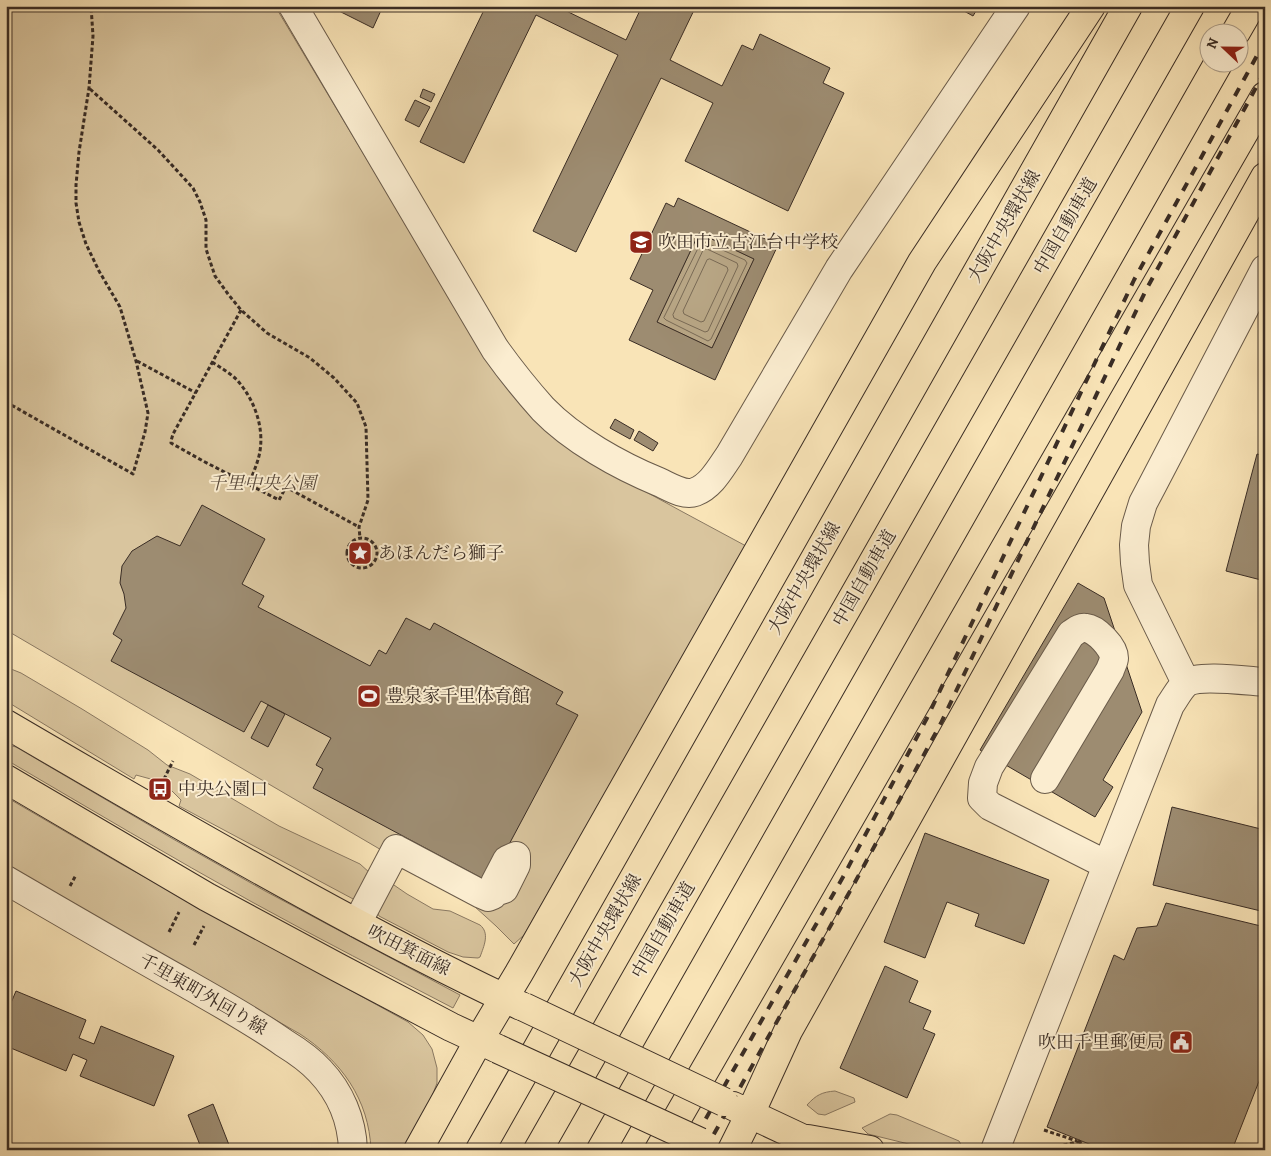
<svg xmlns="http://www.w3.org/2000/svg" width="1271" height="1156" font-family="Alegreya,'Noto Serif JP',serif">
	<rect width="100%" height="100%" fill="#f9e4b7"/>
	<filter id="stains"><feTurbulence type="fractalNoise" baseFrequency=".004" numOctaves="4"/><feColorMatrix values="0 0 0 0 .2 0 0 0 0 .09 0 0 0 0 .02 0 0 0 .5 -.17"/></filter>
	<radialGradient id="worn" r=".72"><stop offset=".6" stop-color="#630" stop-opacity="0"/><stop offset="1" stop-color="#630" stop-opacity=".3"/></radialGradient>
	<!-- green -->
	<path fill="#d9c59e" stroke="#8a7962" d="M6,6H275L484,355L507,387L531,415L584,458L681,511L746,546L524,935L514,944L496,926L474,906L383,851L6,630Z
		M6,667L21,673L82,709L148,750L167,765L190,774L279,826L360,864L370,873L355,900L179,806L181,800L165,784L158,781L136,775L134,779L6,701Z
		M12,746L16,747L173,839L265,891L460,995L453,1008C386,973 319,939 252,902C171,857 90,809 10,762L6,760V748Z
		M6,797L121,864L408,1022L423,1035L432,1049L437,1068V1083L431,1099L402,1150H371C369,1099 341,1061 300,1034L6,865Z
		M391,883L407,894L433,909L450,911L480,925C490,933 484,946 480,957L478,958L463,957L448,952L379,916L377,912Z
		M835,1091L854,1098L855,1102L825,1115L818,1114L807,1105C816,1095 822,1092 835,1091Z
		M890,1114L897,1115L959,1141L964,1150H933L868,1134L862,1128Z"/>
	<!-- water -->
	<path fill="#b8a685" stroke="#86765f" d="M699,233L754,259L712,348L657,322Z"/>
	<g fill="none" stroke-linecap="round" stroke-linejoin="round">
		<!-- shore -->
		<path stroke="#796a55" stroke-width="1" d="M702,241L745,260L747,263L711,339L708,341L666,320L664,318Z
			M704,249H707L737,263L738,266L708,331L705,332L674,318L673,315Z
			M710,259L727,267L728,270L704,321L701,322L684,314L683,311L707,260Z"/>
	</g>
	<!-- building -->
	<path fill="#9d8c71" stroke="#3a2d25" fill-rule="evenodd" d="M329,6H383L373,28Z
		M476,6H556L626,40L642,6H696L670,60L722,86L742,45L753,50L760,34L830,68L823,83L844,93L788,211L685,161L713,103L661,78L576,252L533,231L618,55L536,15L464,163L420,142L484,10Z
		M955,6H979L973,16Z
		M423,89L435,94L431,102L420,97Z
		M415,100L430,107L419,127L405,120Z
		M678,198L778,245L715,380L629,340L653,290L630,279L666,203L674,207ZM699,233L754,259L712,348L657,322Z
		M615,419L634,430L630,439L610,428Z
		M639,431L658,443L653,451L634,440Z
		M1257,454L1265,456V581L1226,571Z
		M202,505L265,539L242,584L264,596L258,607L370,666L379,650L386,654L406,618L430,630L434,623L563,692L556,704L578,715L489,882L313,788L323,769L316,765L331,738L261,701L244,732L111,661L122,640L113,634L126,608L124,594L120,583L122,566L132,551L157,536L180,546Z
		M1078,583L1104,598L1142,712L1103,780L1113,787L1095,817L980,750Z
		M268,705L285,714L268,747L251,738Z
		M1172,807L1265,830V912L1153,885Z
		M925,833L1049,880L1024,944L975,926L979,914L947,902L925,958L884,942Z
		M1166,903L1265,927V1066L1232,1150H1104L1047,1127L1114,955L1124,960L1137,928L1157,926Z
		M885,966L918,981L909,1002L931,1011L923,1029L935,1034L907,1098L840,1068Z
		M16,991L86,1020L79,1038L94,1044L101,1026L174,1056L154,1106L80,1076L87,1060L73,1054L66,1071L6,1046V1009L8,1010Z
		M213,1104L231,1150H202L188,1115Z"/>
	<g fill="none" stroke-linecap="round" stroke-linejoin="round">
		<!-- minor casing -->
		<g stroke="#6a5b4a" stroke-width="30">
			<path id="minor" d="M293,6L495,349C510,370 526,390 543,409C573,440 620,466 659,482C670,487 684,496 695,492C711,486 720,469 729,456L839,269L1016,6
				M1186,683L1138,585L1135,563L1134,545L1136,526L1143,503L1153,484L1265,269
				M1045,779L1110,670C1111,666 1114,662 1114,658C1114,647 1096,629 1086,628C1080,627 1076,631 1071,634L989,767L983,783L982,798L990,806L1107,865
				M6,880C66,915 126,950 187,984C220,1003 253,1021 284,1043C297,1051 310,1060 320,1071C340,1092 352,1120 353,1150
				M357,923L396,849L481,894L488,897L493,895L495,892L504,889L516,865V856L507,860L495,883V892
				M995,1150L1170,705C1175,698 1180,688 1186,683C1199,674 1248,681 1265,682"/>
		</g>
		<!-- major casing -->
		<g stroke="#3a2d25" stroke-width="30">
			<path id="major" d="M6,724C105,782 204,840 305,895C376,934 448,972 521,1006
				M6,779L207,897L339,968L451,1027L496,1048
				M733,1106L827,1150
				M808,1139L870,1150
				M418,1150L479,1040L519,973L922,262L1091,6
				M480,1150L1128,6
				M659,1150L1265,96
				M732,1150L750,1114L788,1031L1265,177"/>
		</g>
		<!-- highway casing -->
		<g stroke="#3a2d25" stroke-width="30">
			<path id="highway" d="M1236,32L1251,6
				M538,1150L1190,6
				M601,1150L1219,62"/>
		</g>
		<!-- path -->
		<path stroke="#3a2d25" stroke-width="3" stroke-dasharray="4 2.5" stroke-linecap="butt" d="M90,89L158,150L193,188L200,202L206,220V249L215,276L228,294L241,310L267,333L310,358L334,378L357,403L366,427L368,500L359,527L360,538
			M241,310L173,434L171,441V443L203,461L279,500L286,487L359,527
			M137,361L196,393
			M212,362C221,368 230,373 237,380C254,399 264,426 260,451C258,463 253,473 249,484
			M6,402L133,474L145,432L148,413L136,361L120,307L99,271L86,244L79,222L76,203V185L79,152L89,88L93,36L91,6
			M347 553a15 15 0 1 1 30 0a15 15 0 1 1-30 0Z
			M161,785L173,761
			M70,886L76,875
			M169,932L179,912
			M194,945L204,926
			M1044,1130L1077,1141
			M1051,1148L1081,1141
			M1077,1150L1081,1141"/>
		<!-- minor -->
		<use href="#minor" stroke="#fbedd0" stroke-width="28"/>
		<!-- major -->
		<use href="#major" stroke="#f9e4b7" stroke-width="28"/>
		<!-- highway -->
		<use href="#highway" stroke="#f9e4b7" stroke-width="28"/>
		<!-- rail -->
		<path stroke="#3a2d25" stroke-width="4" stroke-dasharray="9 9" stroke-linecap="butt" d="M688,1150L843,877L927,718L1134,280L1265,41
			M705,1150L854,884L941,723L1146,290L1265,71"/>
		<!-- major-bridge casing -->
		<g stroke="#3a2d25" stroke-width="30" stroke-linecap="butt">
			<path id="major-bridge" d="M524,1007L724,1102
				M498,1049L700,1142"/>
		</g>
		<!-- major-bridge -->
		<use href="#major-bridge" stroke="#f9e4b7" stroke-width="28"/>
	</g>
	<!-- icons -->
	<defs>
		<g id="school-square" transform="scale(1.25)"><rect x="-9" y="-9" width="18" height="18" rx="4" fill="#8f2418" stroke="#fbedd0"/><path d="M0-5L7-2L0 1L-7-2ZM-4 1L0 2.5L4 1V4Q0 6-4 4Z" fill="#fff"/></g>
		<g id="sight-square" transform="scale(1.25)"><rect x="-9" y="-9" width="18" height="18" rx="4" fill="#8f2418" stroke="#fbedd0"/><path d="M0-6L1.8-2.2L6-1.7L2.9 1.2L3.7 5.4L0 3.3L-3.7 5.4L-2.9 1.2L-6-1.7L-1.8-2.2Z" fill="#fff"/></g>
		<g id="stadium-square" transform="scale(1.25)"><rect x="-9" y="-9" width="18" height="18" rx="4" fill="#8f2418" stroke="#fbedd0"/><path d="M0-5a6.5 5 0 1 0 0 10a6.5 5 0 1 0 0-10ZM-3.5-1.8h7v3.6h-7Z" fill="#fff"/></g>
		<g id="bus-square" transform="scale(1.25)"><rect x="-9" y="-9" width="18" height="18" rx="4" fill="#8f2418" stroke="#fbedd0"/><path d="M-5-6H5V4H4V6H2V4H-2V6H-4V4H-5ZM-3.5-4V0h7V-4ZM-3.5 1.2v1.5H-2V1.2ZM2 1.2v1.5H3.5V1.2Z" fill="#fff"/></g>
		<g id="civic-square" transform="scale(1.25)"><rect x="-9" y="-9" width="18" height="18" rx="4" fill="#8f2418" stroke="#fbedd0"/><path d="M-.6-6.5H3V-4.5H.6V-3L4-1V1h2V6H-6V1h2V-1L-.6-3ZM-1.2 2.5V6h2.4V2.5Z" fill="#fff"/></g>
	</defs>
	<g fill-rule="evenodd">
		<use href="#school-square" x="641" y="242"/>
		<use href="#sight-square" x="360" y="553"/>
		<use href="#stadium-square" x="369" y="696"/>
		<use href="#bus-square" x="160" y="789"/>
		<use href="#civic-square" x="1181" y="1042"/>
	</g>
	<g text-anchor="middle" dominant-baseline="central" stroke-width="4" stroke-linejoin="round" paint-order="stroke">
		<!-- street labels -->
		<g font-size="18" fill="#3a2d25" stroke="#fbedd0">
			<text transform="translate(1004 226) rotate(-60)">大阪中央環状線</text>
			<text transform="translate(1065 226) rotate(-60)">中国自動車道</text>
			<text transform="translate(804 578) rotate(-60)">大阪中央環状線</text>
			<text transform="translate(864 578) rotate(-60)">中国自動車道</text>
			<text transform="translate(605 930) rotate(-60)">大阪中央環状線</text>
			<text transform="translate(663 930) rotate(-60)">中国自動車道</text>
			<text transform="translate(409 950) rotate(27)">吹田箕面線</text>
			<text transform="translate(203 994) rotate(30)">千里東町外回り線</text>
		</g>
		<!-- poi labels -->
		<g font-size="18" fill="#3a2d25" stroke="#fbedd0" text-anchor="start">
			<text x="658" y="242">吹田市立古江台中学校</text>
			<text x="378" y="553">あほんだら獅子</text>
			<text x="386" y="696">豊泉家千里体育館</text>
			<text x="178" y="789">中央公園口</text>
			<text x="1164" y="1042" text-anchor="end">吹田千里郵便局</text>
		</g>
		<!-- park labels -->
		<g font-size="18" font-style="italic" fill="#5a4b3d" stroke="#fbedd0">
			<text x="262" y="483">千里中央公園</text>
		</g>
	</g>
	<!-- margin -->
	<rect width="1271" height="1156" fill="none" stroke="#f9e4b7" stroke-width="25"/>
	<rect x="8" y="8" width="1256" height="1141" fill="none" stroke="#3a2d25" stroke-width="2.5"/>
	<rect x="12" y="12" width="1246" height="1131" fill="none" stroke="#3a2d25"/>
	<!-- north arrow -->
	<g transform="translate(1224 48) rotate(292)"><circle r="24" fill="#fbedd0" stroke="#aea08c"/>
	<path d="M0-4L9 19L0 12L-9 19Z" fill="#8f2418"/>
	<text y="-8" font-size="14" font-weight="bold" text-anchor="middle" fill="#3a2d25">N</text>
	</g>
	<rect width="100%" height="100%" filter="url(#stains)"/>
	<rect width="100%" height="100%" fill="url(#worn)"/>
</svg>
